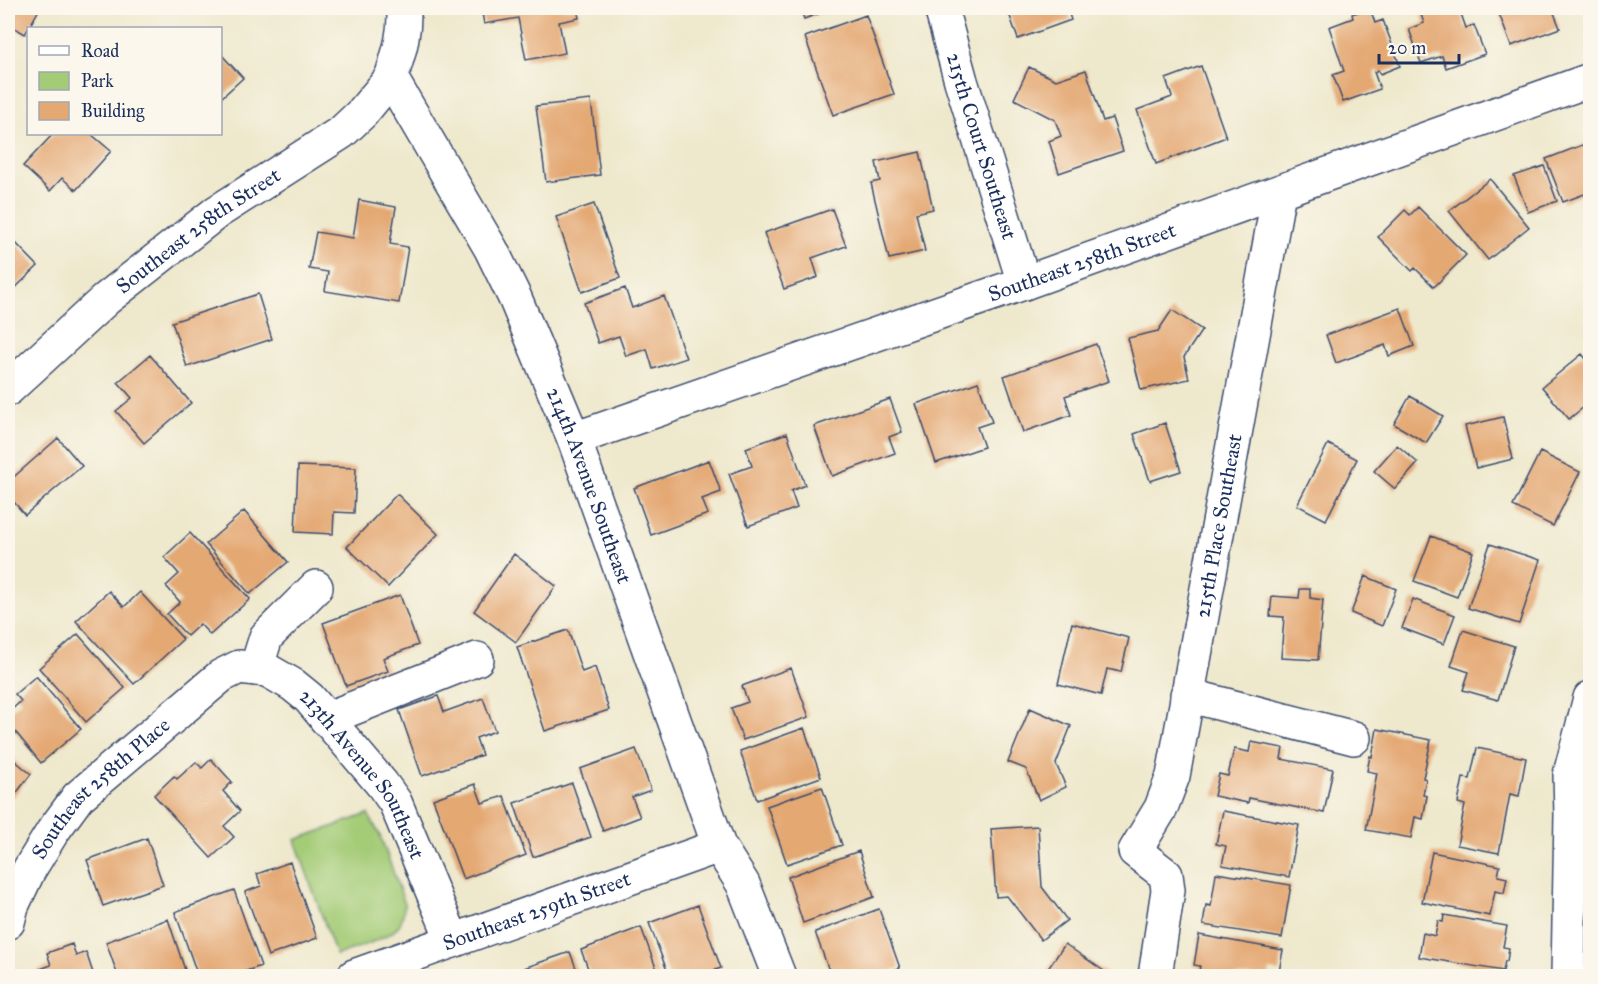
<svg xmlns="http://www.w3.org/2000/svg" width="1598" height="984" font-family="'IM FELL Great Primer',serif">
	<rect width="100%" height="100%" fill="#fbf7ec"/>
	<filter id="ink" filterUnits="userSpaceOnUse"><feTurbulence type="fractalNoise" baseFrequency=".0167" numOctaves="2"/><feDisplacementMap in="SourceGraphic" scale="12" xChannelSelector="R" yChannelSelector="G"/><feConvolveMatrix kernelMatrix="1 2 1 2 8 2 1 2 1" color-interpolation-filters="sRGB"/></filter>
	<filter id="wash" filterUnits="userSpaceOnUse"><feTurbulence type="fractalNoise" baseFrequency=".008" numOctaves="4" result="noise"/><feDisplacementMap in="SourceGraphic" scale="24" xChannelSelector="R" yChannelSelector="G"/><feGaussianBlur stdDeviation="1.35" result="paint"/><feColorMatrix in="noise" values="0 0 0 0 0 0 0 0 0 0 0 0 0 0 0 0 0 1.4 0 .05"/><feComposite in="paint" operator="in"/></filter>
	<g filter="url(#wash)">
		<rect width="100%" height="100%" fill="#eee8cc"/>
		<!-- green -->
		<path fill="#a4cc77" stroke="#607e6a" stroke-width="1.5" d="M368,814L380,835L404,902C405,931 390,935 367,944C357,948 346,952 336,955L295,840Z"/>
		<g id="blocks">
			<!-- building -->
			<path fill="#e4a873" d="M8,8H40L25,34L8,24Z
				M481,8H577L579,18L559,22L565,53L526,60L518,18L484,24Z
				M800,8H834L804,19Z
				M1007,8H1067L1071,20L1018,39Z
				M1370,8L1375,23L1383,20L1400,66L1380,74L1378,70L1374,72L1380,89L1343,102L1333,75L1344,71L1329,27L1353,18L1352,14Z
				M1431,8H1459L1466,28L1474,25L1485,54L1446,68L1442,56L1421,63L1409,29L1424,23L1420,12Z
				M1497,8H1552L1560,28L1511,46Z
				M866,15L894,94L833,115L805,37Z
				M220,53L243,78L220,99Z
				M1201,66L1226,137L1156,164L1137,110L1172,97L1166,79Z
				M1029,67L1056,80L1086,70L1103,121L1112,118L1123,151L1059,173L1049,141L1061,136L1055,120L1014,99Z
				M591,100L600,175L546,182L536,106Z
				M53,134H91L111,151L76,190L62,178L50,191L23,166Z
				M1590,142V192L1563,202L1546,159Z
				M920,152L933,209L916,213L925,251L889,259L871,183L880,181L876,162Z
				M1544,166L1557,201L1528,212L1514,176Z
				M1490,179L1529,227L1488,260L1449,211Z
				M359,200L396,207L390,244L408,247L399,303L325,291L328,272L309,269L316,232L353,238Z
				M594,204L620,278L582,292L556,217Z
				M1418,207L1466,255L1434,287L1415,268L1412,271L1378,237L1405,210L1410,215Z
				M832,209L846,246L812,258L818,277L784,289L764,233Z
				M11,238L38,266L8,295V241Z
				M625,288L632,308L664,296L686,358L653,369L647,349L626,356L619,336L598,343L584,303Z
				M258,294L272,339L187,367L172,322Z
				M1400,308L1414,346L1389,356L1385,345L1336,363L1326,335Z
				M1172,310L1202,330L1184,357L1189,379L1141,390L1128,338L1158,331Z
				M1096,344L1109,381L1065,396L1071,415L1023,432L1004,376Z
				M1582,354L1590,364V402L1569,419L1542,387Z
				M150,355L191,403L144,443L116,411L132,398L118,382Z
				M978,382L992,422L977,427L984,447L936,463L916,404Z
				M1410,396L1443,416L1426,443L1394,424Z
				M890,399L902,432L889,437L895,453L832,476L814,426Z
				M1503,417L1513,459L1476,468L1465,426Z
				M1165,423L1181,471L1150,481L1134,434Z
				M787,433L805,485L791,491L797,508L748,526L729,474L752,466L746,448Z
				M58,438L82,466L25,515L8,495V482Z
				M1328,444L1357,459L1326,520L1297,505Z
				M1397,445L1418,463L1395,489L1374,471Z
				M1540,452L1580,472L1553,526L1513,506Z
				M709,460L721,492L702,499L708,514L651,535L634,488Z
				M298,466L356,468L354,513L334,512L333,534L295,532Z
				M397,494L438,534L388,587L347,547Z
				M244,511L288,562L250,594L206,544Z
				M190,533L250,599L210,635L200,624L187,636L167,614L180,602L166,586L179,574L164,557Z
				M1431,536L1473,552L1457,597L1414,581Z
				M1490,544L1540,560L1519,624L1468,608Z
				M514,554L556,586L516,642L474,611Z
				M1365,576L1396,589L1382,626L1351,613Z
				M1300,589H1310V598L1323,600L1318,660L1281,658L1284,617L1270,616L1272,596L1299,598Z
				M109,591L124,607L140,592L183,639L134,684L76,621Z
				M400,595L418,645L383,658L388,671L346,686L323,623Z
				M1413,599L1455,615L1444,644L1402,628Z
				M1072,623L1129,638L1121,672L1107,669L1101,695L1058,684Z
				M568,630L582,672L595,667L609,710L545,731L517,647Z
				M1463,630L1514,646L1498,700L1463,690L1469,672L1451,666Z
				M78,634L125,688L86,722L39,668Z
				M791,668L809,717L743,740L731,708L748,702L742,686Z
				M36,676L81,729L41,763L8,723V713L21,701L15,694Z
				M438,696L444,712L483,698L495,731L476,738L482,755L422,776L399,710Z
				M1030,708L1071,726L1056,764L1066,787L1039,800L1026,769L1008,762Z
				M804,728L821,777L757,800L740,751Z
				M1377,729L1431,740L1423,778L1426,779L1423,795L1427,796L1423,819L1415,817L1411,838L1366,830L1377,773L1367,771L1370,756L1372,757Z
				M1251,742L1283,748L1281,759L1333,769L1324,813L1249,798L1248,803L1214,796L1219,774L1228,776L1234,749L1249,752Z
				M1477,748L1526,758L1519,796L1510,794L1499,853L1457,845L1465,805L1458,803L1463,778L1470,779Z
				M636,749L651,790L632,797L640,817L603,831L580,769Z
				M8,755L31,774L8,804Z
				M211,759L232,782L223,791L240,811L224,826L234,837L211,858L154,795L174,776L177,779L196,762L202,768Z
				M572,783L591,837L533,857L514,803Z
				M475,784L482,803L504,796L526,855L463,879L433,799Z
				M822,787L842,845L787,864L767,806Z
				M1223,811L1299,825L1289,877L1222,865L1226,846L1216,844Z
				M1038,826L1042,887L1067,920L1041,940L1007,896L996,897L991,829Z
				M147,838L163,885L103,906L87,860Z
				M859,851L874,897L803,923L788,877Z
				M1432,852L1500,866L1498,876L1507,878L1504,893L1495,891L1490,916L1422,902Z
				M290,862L317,938L268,956L245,892L261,886L257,874Z
				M1216,873L1291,885L1282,938L1203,925L1206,905L1211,906Z
				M234,890L261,966L232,976H198L175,912Z
				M698,905L721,968L698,976H669L649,923Z
				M879,909L900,968L875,976H831L815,932Z
				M1444,915L1507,926L1503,947L1509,948L1507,961H1505L1503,971L1419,957L1423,933L1435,936L1438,921L1443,922Z
				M168,919L187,976H118L106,942Z
				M641,927L659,976H591L581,950Z
				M1199,935L1283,950L1279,972L1270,970L1269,976H1198L1200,966L1194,965Z
				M72,944L76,956L86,952L94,976H40L38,970L51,965L47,953Z
				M1065,944L1111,976H1043Z
				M570,952L579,976H527L524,968Z"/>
		</g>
	</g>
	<g filter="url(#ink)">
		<use href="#blocks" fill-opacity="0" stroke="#3b4b6e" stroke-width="1.5"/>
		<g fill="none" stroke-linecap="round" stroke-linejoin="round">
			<!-- minor casing -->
			<g stroke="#3b4b6e" stroke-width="36">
				<g id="minor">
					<path id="s1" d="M404,8C405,36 399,52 391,78L491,249L515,298L574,439L719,846L743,884L779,976"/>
					<path id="s2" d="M941,8L961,81L1024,283"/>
					<path id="s3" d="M8,389L106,299L217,212L342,132L362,113L391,78"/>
					<path id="s4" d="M574,439L1024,283L1590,80"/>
					<path d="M256,669L266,637L316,587"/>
					<path d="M1187,695L1354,738"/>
					<path d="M326,719L477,659"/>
					<path id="s5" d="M8,922L12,906L29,870L53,831L78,797L221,676L239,667L267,670L293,685L309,698L382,784L395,802L453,941"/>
					<path id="s6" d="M354,976L719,846"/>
					<path id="s7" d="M1155,976L1168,890L1166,875L1135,851L1161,808L1173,776L1279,192"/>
					<path d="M1568,976L1571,815L1570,774L1590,698"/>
				</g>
			</g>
			<!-- minor -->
			<use href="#minor" stroke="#fff" stroke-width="33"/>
		</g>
	</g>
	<g text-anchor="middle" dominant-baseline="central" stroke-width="5" stroke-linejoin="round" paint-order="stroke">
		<!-- street labels -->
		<g font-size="21" fill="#1b2f5e" stroke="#fbf7ec">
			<text stroke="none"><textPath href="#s2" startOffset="144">215th Court Southeast</textPath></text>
			<text stroke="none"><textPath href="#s3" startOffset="248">Southeast 258th Street</textPath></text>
			<text stroke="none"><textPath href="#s4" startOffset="538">Southeast 258th Street</textPath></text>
			<text stroke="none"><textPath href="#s1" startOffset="526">214th Avenue Southeast</textPath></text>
			<text stroke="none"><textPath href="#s7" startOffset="480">215th Place Southeast</textPath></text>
			<text stroke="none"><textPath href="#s5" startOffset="524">213th Avenue Southeast</textPath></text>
			<text stroke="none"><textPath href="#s5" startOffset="166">Southeast 258th Place</textPath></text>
			<text stroke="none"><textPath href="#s6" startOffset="194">Southeast 259th Street</textPath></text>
		</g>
	</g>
	<!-- margin -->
	<rect width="1598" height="984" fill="none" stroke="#fbf7ec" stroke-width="30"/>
	<!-- legend -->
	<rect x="27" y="27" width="195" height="108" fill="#fbf7ec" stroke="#a1a7b3" stroke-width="1.5"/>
	<rect x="39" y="46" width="30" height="9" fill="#ffffff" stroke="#a1a7b3" stroke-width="1.5"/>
	<text x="81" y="57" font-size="18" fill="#1b2f5e">Road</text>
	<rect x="39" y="72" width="30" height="18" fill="#a4cc77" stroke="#a1a7b3" stroke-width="1.5"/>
	<text x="81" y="87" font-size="18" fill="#1b2f5e">Park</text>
	<rect x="39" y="102" width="30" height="18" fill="#e4a873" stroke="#a1a7b3" stroke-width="1.5"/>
	<text x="81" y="117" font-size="18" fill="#1b2f5e">Building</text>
	<!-- scale -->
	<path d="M1379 54v9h80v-9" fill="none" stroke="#1b2f5e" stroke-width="3"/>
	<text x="1388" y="54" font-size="18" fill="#1b2f5e" stroke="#fbf7ec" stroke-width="4.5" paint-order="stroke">20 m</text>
</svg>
